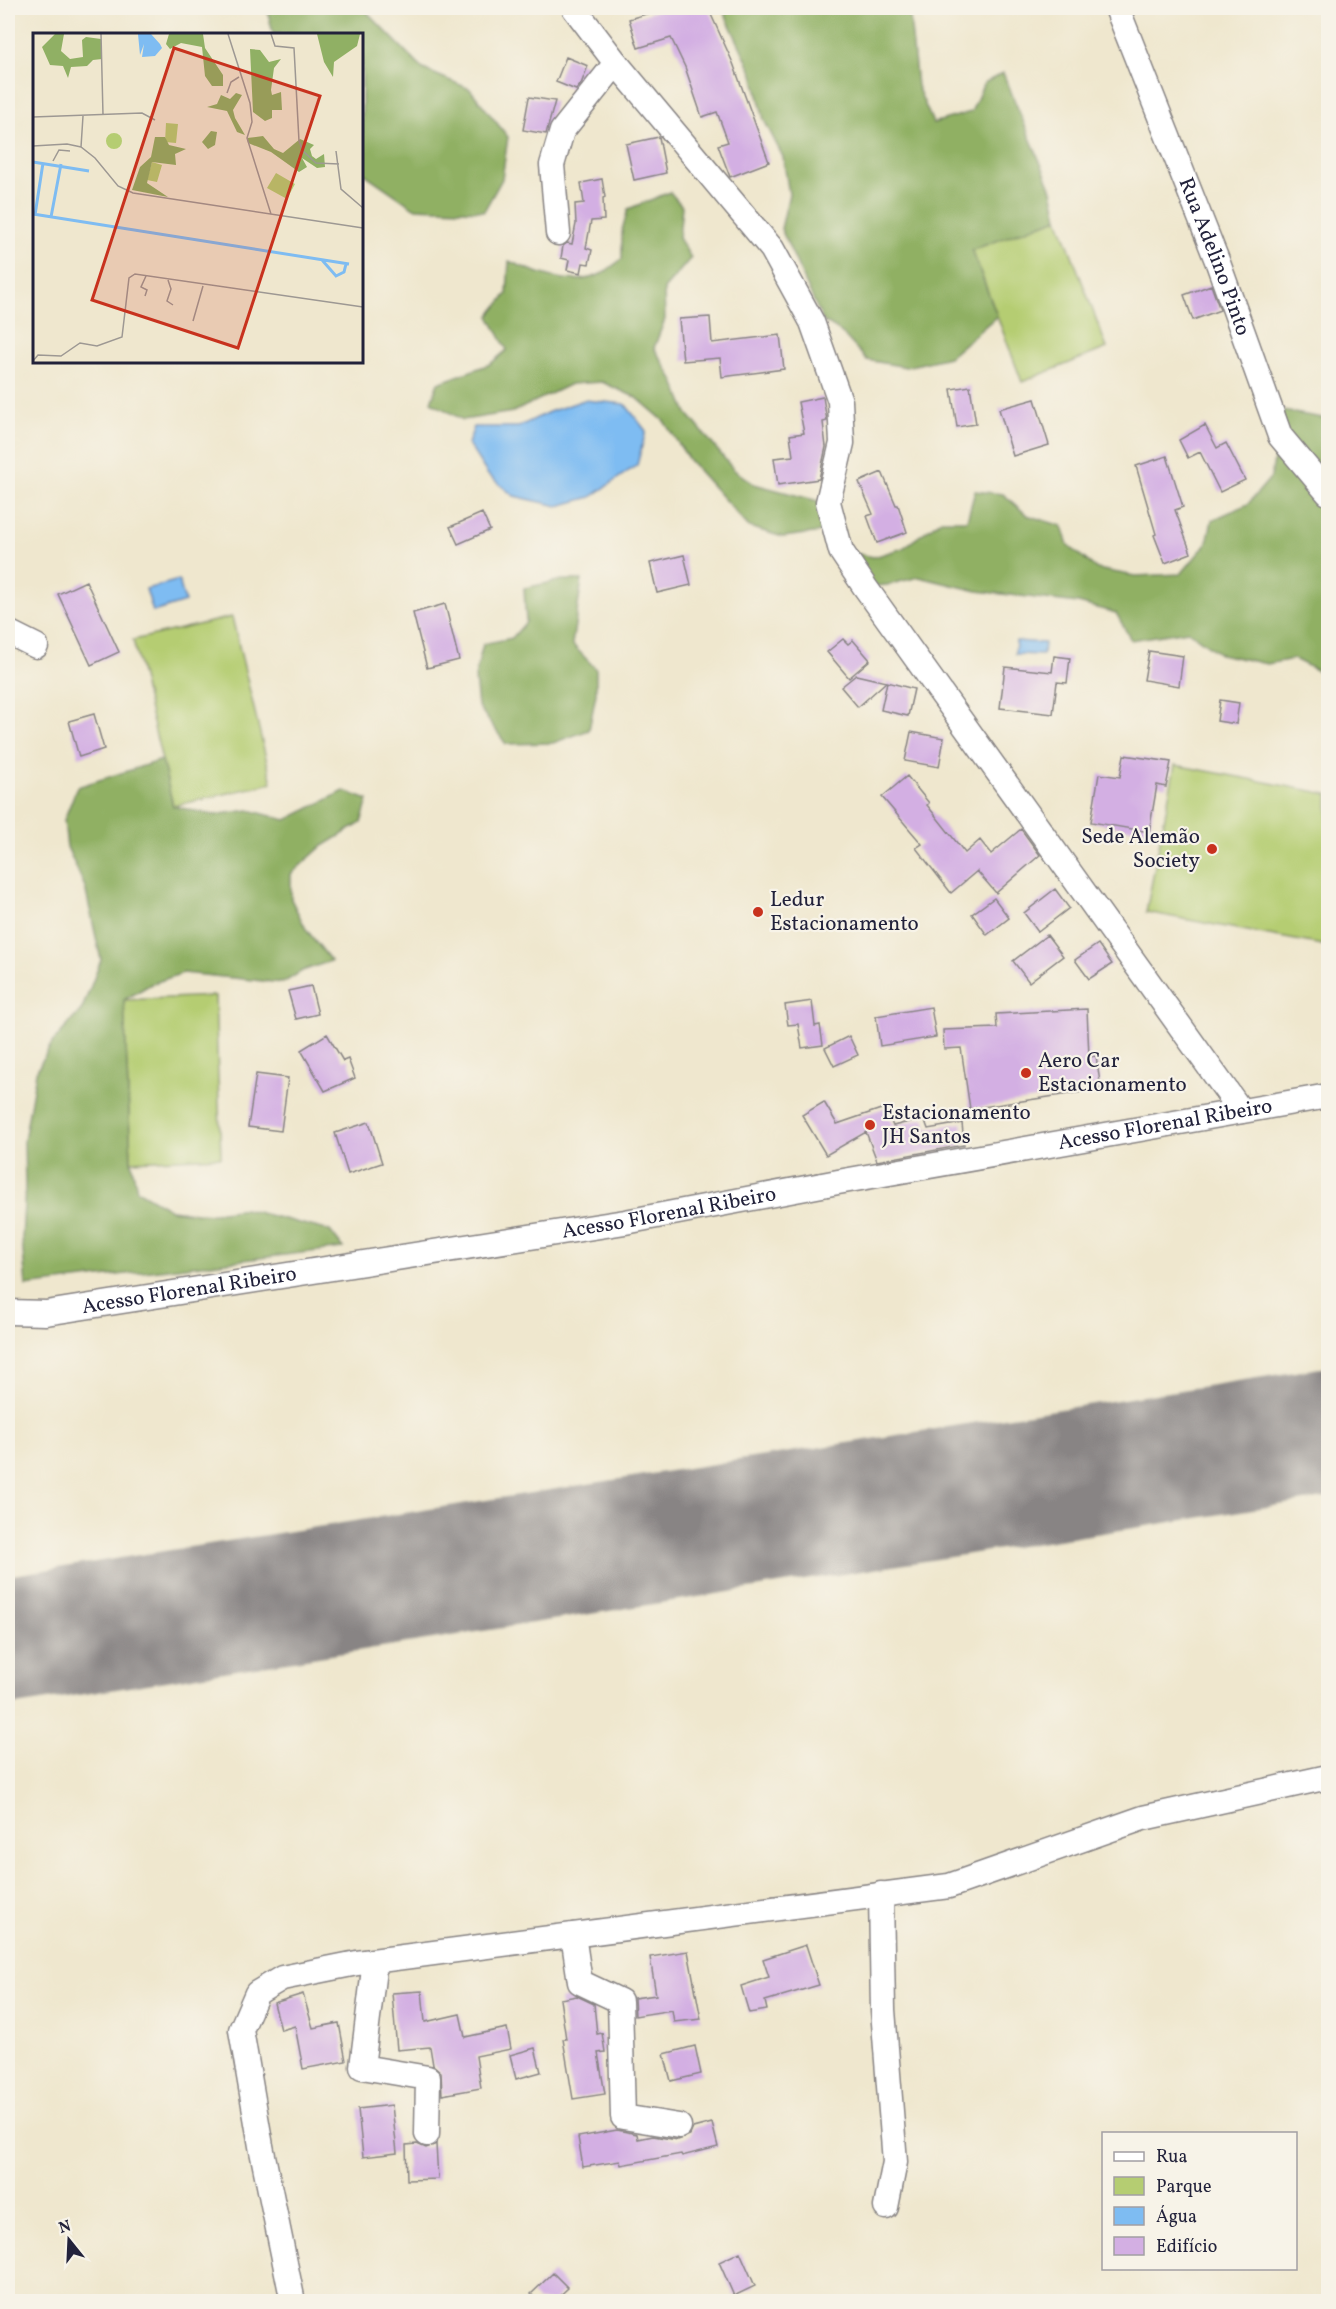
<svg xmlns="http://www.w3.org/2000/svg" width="1336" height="2309" font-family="Vollkorn,serif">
	<rect width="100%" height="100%" fill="#f7f3e8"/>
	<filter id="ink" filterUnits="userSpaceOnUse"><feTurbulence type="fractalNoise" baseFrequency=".0167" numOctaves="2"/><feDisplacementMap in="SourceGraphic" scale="12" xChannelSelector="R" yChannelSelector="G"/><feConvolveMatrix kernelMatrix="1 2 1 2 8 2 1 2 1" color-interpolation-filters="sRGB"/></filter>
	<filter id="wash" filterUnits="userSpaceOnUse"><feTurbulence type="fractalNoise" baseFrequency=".008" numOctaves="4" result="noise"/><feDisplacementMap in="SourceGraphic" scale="24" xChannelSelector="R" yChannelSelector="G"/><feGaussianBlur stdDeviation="1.35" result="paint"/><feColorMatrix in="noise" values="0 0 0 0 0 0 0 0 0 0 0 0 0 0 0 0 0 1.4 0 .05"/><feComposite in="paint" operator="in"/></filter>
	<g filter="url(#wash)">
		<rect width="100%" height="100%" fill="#efe7ce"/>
		<!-- green -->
		<path fill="#b5cd72" stroke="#6c7856" stroke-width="1.5" d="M1058,218L1107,348L1022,382L972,250Z
			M232,617L272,783L173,806L133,640Z
			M1175,765L1328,794V946L1146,912Z
			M215,996L221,1157L131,1161L124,1000Z"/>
		<!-- forest -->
		<path fill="#90b064" stroke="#596950" stroke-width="1.5" d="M267,8H363L423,69L470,89L508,137L502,179L484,211L414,208L362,172V34H273Z
			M722,8H909L917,86L933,123L971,112L984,83L1003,73L1052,190L1058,218L972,250L997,316L949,357L906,367L867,360L841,332L823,321L781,229L789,194L783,157L764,120L753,74Z
			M670,192L682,206L679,238L691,258L664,289L665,319L654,348L673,379L687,413L733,469L754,484L818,501L830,520L821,532L783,537L749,527L689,460L664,421L637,398L602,382L571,384L513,412L463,420L431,402L438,383L490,364L507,350L489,316L507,294L509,261C536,273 574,289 603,273C609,269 615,264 622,259V230L628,209Z
			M1283,411L1328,419V676L1294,659L1267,664L1220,654L1188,631L1131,640L1116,613L1078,603L977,591L919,577L887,585L865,587L842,551L874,557L903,548L941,520H967L975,491L1003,494L1027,515L1062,526L1068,545L1097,569L1135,576L1181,574L1207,543L1212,520L1248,504L1271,477Z
			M562,580H582L572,644L596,669V694L589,730L553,743L506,744L478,706L475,677L483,644L512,638L526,622L524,588Z
			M162,760L173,806L214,815L249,810L286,820L344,791L368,800L361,823L320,848L291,874V899L306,929L331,961L302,971L283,983L183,973L151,984L124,1000L131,1161L137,1190L171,1210L206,1214L245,1209L330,1231L343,1248L26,1286L22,1239L25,1186L24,1141L36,1072L52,1043L82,1009L101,960L85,887L67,847L64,820L77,787Z"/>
		<!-- water -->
		<path fill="#7ebcf2" stroke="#506f96" stroke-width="1.5" d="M584,400L625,404L646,431L637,465L591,497L558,506L514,496L488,475L468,444L474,427H518L549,412Z
			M179,580L185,602L153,612L146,589Z
			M1016,641L1044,643L1043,655L1015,654Z"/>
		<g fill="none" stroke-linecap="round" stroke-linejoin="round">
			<!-- runway -->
			<path stroke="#888484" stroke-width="129" d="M8,1641L1328,1432"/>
		</g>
		<g id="blocks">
			<!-- building -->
			<path fill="#d3afe3" d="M666,8H708L733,63L769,162L730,177L718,145L728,142L717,112L702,117L685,67L671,38L638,48L629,19Z
				M566,57L588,66L581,84L576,90L556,82Z
				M529,97L555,101L546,134L523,130Z
				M659,137L666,173L634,180L626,144Z
				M602,179L605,197L603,198L604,220L591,221L586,248L592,250L589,264L583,263L581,273L567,270L569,260L561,258L563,246L567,243L572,244L576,224L575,204L584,203L581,183Z
				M1211,285L1220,310L1193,320L1184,295Z
				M710,317L712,343L780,335L784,369L722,377L720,358L683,361L679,319Z
				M970,386L976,424L957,427L951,389Z
				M823,397L827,421L823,422L826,447L819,479L778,485L774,458L793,456L790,435L804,433L798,402Z
				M1035,399L1049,445L1013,456L999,409Z
				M1205,425L1217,448L1226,443L1245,480L1220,492L1200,452L1188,458L1179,440Z
				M1167,456L1183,507L1175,510L1191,553L1165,563L1154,535L1156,534L1136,466Z
				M882,472L896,505H898L907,532L877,543L867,516L873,514L859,482Z
				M482,513L490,530L458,544L450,527Z
				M684,555L691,585L657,593L650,563Z
				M86,581L119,652L91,665L58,594Z
				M445,604L459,660L427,668L413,613Z
				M843,639L848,644L853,640L870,660L849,678L827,652Z
				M1149,651L1183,656L1179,686L1144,680Z
				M1054,656L1070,658L1067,683L1057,682L1053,714L1000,708L1005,667L1052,672Z
				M856,675L886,682L858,707L841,687Z
				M887,682L914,689L908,716L881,710Z
				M1220,700L1239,703L1236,724L1217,721Z
				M94,714L104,749L79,757L69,721Z
				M911,732L944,738L939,767L905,761Z
				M1124,755L1171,762L1166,787L1157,785L1149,832L1091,822L1099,774L1120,777Z
				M907,776L929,803L927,805L965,853L980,840L991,854L1021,829L1040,855L996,893L977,871L951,893L916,848L922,844L882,797Z
				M1055,889L1069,908L1038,932L1024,913Z
				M994,898L1009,918L987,935L972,914Z
				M1047,935L1063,956L1029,982L1013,961Z
				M1098,944L1112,964L1089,979L1075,960Z
				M311,986L318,1014L296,1019L288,991Z
				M812,1001L815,1026L820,1025L823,1045L802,1048L798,1024L788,1025L785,1005Z
				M931,1007L936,1037L880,1046L876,1016Z
				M1087,1009L1089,1057L1096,1056L1101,1089L970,1109L961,1048L944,1049L943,1030L997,1028L996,1014Z
				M327,1034L343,1061L348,1059L355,1078L325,1091L301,1050Z
				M849,1036L858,1055L834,1066L825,1048Z
				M256,1074L288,1078L281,1131L248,1127Z
				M824,1102L837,1124L884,1108L893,1126L924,1118L928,1129L962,1123L964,1145L877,1161L866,1132L826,1155L802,1115Z
				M369,1122L382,1163L348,1174L335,1133Z
				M806,1945L819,1985L765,2001L767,2010L749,2013L741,1986L769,1977L763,1959Z
				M688,1951L701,2019L674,2022L672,2010L635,2016L634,1998L656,1995L650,1957Z
				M422,1991L425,2022L460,2014L465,2037L507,2028L511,2049L476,2056L481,2088L442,2095L441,2072L433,2065L430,2047L397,2050L392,1993Z
				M303,1994L313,2028L339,2023L346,2061L303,2069L295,2026L281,2030L274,2003Z
				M577,1996L594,2004L597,2034L602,2033L605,2052L598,2053L605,2094L573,2099L563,2039H566L560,1999Z
				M695,2046L701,2074L671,2081L664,2054Z
				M535,2048L541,2072L516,2079L510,2055Z
				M392,2105L397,2153L363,2157L358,2109Z
				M712,2123L718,2147L682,2156L681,2154L621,2165L620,2161L583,2167L578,2137L617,2130L637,2134L638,2139L653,2136L677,2140L690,2135L693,2128Z
				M417,2144L426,2148L436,2144L438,2179L407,2180L406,2145Z
				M740,2252L755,2286L734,2296L719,2262Z
				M553,2273L568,2288L554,2301H538L531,2294Z"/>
		</g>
	</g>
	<g filter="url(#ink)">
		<use href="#blocks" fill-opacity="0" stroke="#888484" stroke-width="1.5"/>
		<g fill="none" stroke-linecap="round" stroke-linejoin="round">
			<!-- minor casing -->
			<g stroke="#888484" stroke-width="27">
				<g id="minor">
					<path d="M574,8L616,63L772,249L812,322L840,401L842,443L828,502L841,551L865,587L1241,1111"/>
					<path id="s1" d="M1117,8L1218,263L1280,436L1328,493"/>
					<path d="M558,233L552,165L562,131L616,63"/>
					<path d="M8,632L36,646"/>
					<path id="s2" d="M8,1312L46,1313L625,1222L838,1182L1328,1096"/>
					<path d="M881,1894L883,2010L895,2162L886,2207"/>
					<path d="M573,1935L580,1982L620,2001L623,2117L679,2126"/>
					<path d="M375,1961L362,2067L428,2078L427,2134"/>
					<path d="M293,2302L261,2146L241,2030L257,1993L282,1978L357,1963L949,1886L1143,1818L1328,1777"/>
				</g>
			</g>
			<!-- minor -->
			<use href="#minor" stroke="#fff" stroke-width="24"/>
		</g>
	</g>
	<!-- markers -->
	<g fill="#c8321e" stroke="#f7f3e8" stroke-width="2">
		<circle cx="1212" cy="849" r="6"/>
		<circle cx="758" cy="912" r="6"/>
		<circle cx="1026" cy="1073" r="6"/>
		<circle cx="870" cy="1125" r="6"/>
	</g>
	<g text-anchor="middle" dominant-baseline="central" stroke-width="4.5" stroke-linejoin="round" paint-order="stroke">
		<!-- street labels -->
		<g font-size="21" fill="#22223b" stroke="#f7f3e8">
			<text stroke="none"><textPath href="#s1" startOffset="267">Rua Adelino Pinto</textPath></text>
			<text stroke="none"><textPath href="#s2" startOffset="1173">Acesso Florenal Ribeiro</textPath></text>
			<text stroke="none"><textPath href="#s2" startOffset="669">Acesso Florenal Ribeiro</textPath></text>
			<text stroke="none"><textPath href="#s2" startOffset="183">Acesso Florenal Ribeiro</textPath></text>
		</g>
		<!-- poi labels -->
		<g font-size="21" fill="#22223b" stroke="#f7f3e8" text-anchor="start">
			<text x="1200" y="837" text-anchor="end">Sede Alemão<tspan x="1200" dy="24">Society</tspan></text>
			<text x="770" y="900">Ledur<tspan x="770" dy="24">Estacionamento</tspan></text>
			<text x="1038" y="1061">Aero Car<tspan x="1038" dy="24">Estacionamento</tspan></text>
			<text x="882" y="1113">Estacionamento<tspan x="882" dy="24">JH Santos</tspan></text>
		</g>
	</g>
	<!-- overview -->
	<g transform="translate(33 33)">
		<rect width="330" height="330" fill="#efe7ce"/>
		<path d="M133,90L145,91L143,110L132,109ZM73 108a8 8 0 1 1 16 0a8 8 0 1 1-16 0ZM119,129L129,132L124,149L114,147ZM243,140L262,151L254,166L234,155Z" fill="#b5cd72"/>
		<path d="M22,1H31L28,18L37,26L50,24L49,7L53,4L68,6L69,26L60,27L54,33L38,34L35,45L30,33L17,32L9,14ZM136,1H170L172,15L190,42V53H179L172,43L169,14L148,10L137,16L133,11ZM284,1H327L324,13L301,29L300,44L291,29ZM217,16L227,17L236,29L248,26L241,35L238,57L239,62L248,59L249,77H239V85L232,88L220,79ZM203,60L209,62L200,77L202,85L212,102L204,99L194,78L174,74L184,71L188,62L197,66ZM178,98L184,99L182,112L175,116L169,109ZM230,103L241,116L250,120L267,106L281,112L277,116L279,123L283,126L291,121L292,134L284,135L269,125L274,134L266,139L238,119L215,110L214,105ZM122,104H132L136,112L153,116L142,121L143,132L119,129L114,150L135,164L99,157L107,134L118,124Z" fill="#90b064"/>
		<path d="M105,1H118L127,11L129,15L122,23L109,24L111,11L107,22Z" fill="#7ebcf2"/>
		<path fill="none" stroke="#7ebcf2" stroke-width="3" d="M0,129L56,138M0,181L316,231M2,182L10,130M18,184L28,131M289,227L303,243L311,239L313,231"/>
		<path fill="none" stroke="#9d9893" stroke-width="1.5" d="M68,1L70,82M195,1L217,70L219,89L214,105L238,181M238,1L242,13L261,15L266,108L270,118L283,130L306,131M194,60L198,49L206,44M0,84L109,80L122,87M0,113L34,111L48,114L62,125L85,153L100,160L330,195M48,114L50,83M303,118L308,156L330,175M20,128L26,117L37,118M135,247L138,256L134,268L140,272M112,263L114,257L108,254L113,243M160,288L170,253M0,328L5,322L28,323L47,310L64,313L89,304L96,245L102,241L330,274"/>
		<path fill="#c8321e" fill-opacity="0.15" stroke="#c8321e" stroke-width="3" d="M141,15L287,63L205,315L59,267Z"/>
		<rect width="330" height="330" fill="none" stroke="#22223b" stroke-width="3"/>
	</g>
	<!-- margin -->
	<rect width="1336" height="2309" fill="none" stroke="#f7f3e8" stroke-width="30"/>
	<!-- legend -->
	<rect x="1102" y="2132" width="195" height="138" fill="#f7f3e8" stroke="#a29fa3" stroke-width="1.5"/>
	<rect x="1114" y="2152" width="30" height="9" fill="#ffffff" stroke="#a29fa3" stroke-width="1.5"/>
	<text x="1156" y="2162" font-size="18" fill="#22223b">Rua</text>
	<rect x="1114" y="2177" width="30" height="18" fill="#b5cd72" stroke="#a29fa3" stroke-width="1.5"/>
	<text x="1156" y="2192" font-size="18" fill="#22223b">Parque</text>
	<rect x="1114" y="2207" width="30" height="18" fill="#7ebcf2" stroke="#a29fa3" stroke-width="1.5"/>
	<text x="1156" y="2222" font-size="18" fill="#22223b">Água</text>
	<rect x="1114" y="2237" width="30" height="18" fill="#d3afe3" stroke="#a29fa3" stroke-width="1.5"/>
	<text x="1156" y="2252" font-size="18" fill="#22223b">Edifício</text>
	<!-- north arrow -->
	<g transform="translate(69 2240) rotate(342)" stroke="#f7f3e8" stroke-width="4.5" paint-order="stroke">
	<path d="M0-4.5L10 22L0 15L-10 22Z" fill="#22223b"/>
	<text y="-9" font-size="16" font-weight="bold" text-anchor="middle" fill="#22223b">N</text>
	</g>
</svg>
